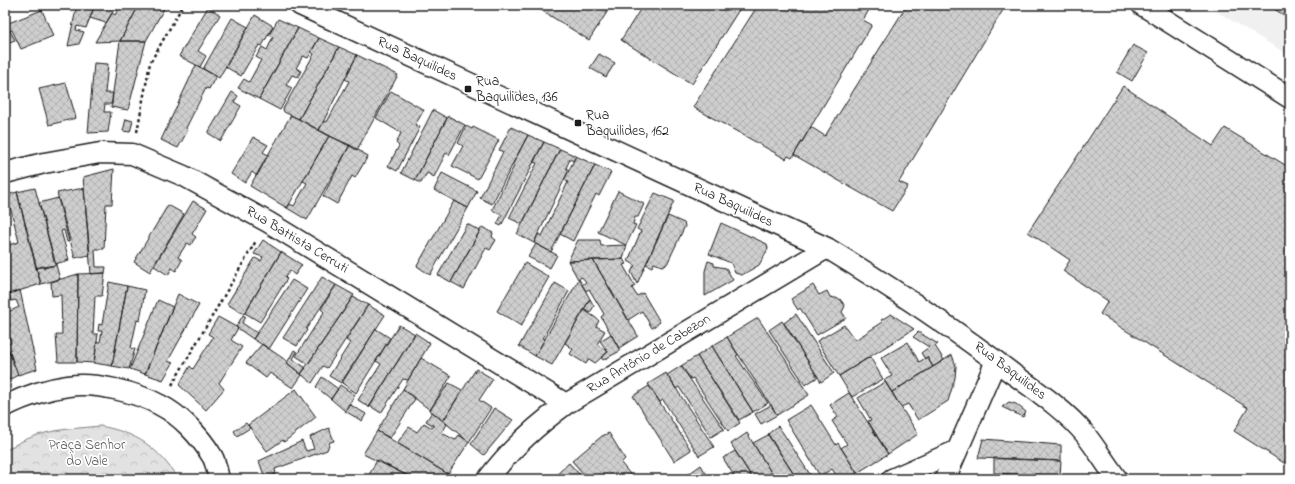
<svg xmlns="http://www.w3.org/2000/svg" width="1295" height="484" font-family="'Indie Flower',sans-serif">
	<defs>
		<pattern id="park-crowns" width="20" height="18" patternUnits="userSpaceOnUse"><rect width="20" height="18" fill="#e2e2e2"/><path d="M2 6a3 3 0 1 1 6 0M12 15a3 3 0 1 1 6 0" fill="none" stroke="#c1c1c1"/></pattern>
		<pattern id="building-cross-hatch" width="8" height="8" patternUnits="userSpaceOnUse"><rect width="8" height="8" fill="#cecece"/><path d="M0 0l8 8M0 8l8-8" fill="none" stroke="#b0b0b0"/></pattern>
	</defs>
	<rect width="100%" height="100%" fill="#fff"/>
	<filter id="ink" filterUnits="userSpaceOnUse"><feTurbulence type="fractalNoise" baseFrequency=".025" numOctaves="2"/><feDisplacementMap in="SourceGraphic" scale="8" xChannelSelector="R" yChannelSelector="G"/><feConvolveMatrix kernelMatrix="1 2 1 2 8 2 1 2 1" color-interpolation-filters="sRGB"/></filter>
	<g filter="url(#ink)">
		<!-- built -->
		<path fill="#f0f0f0" d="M1206,5H1290V56Z"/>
		<!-- park -->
		<path fill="url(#park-crowns)" stroke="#7f7f7f" d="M100,426C137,433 158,447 178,479H5V451C38,429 62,430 100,426Z"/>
		<!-- building -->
		<path fill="url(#building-cross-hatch)" stroke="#1c1c1c" d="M77,5H95L86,28L77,26L76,30L84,32L79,44L68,46Z
			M95,5H117L106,23L90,18Z
			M123,5H139L120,41L95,42L112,13L115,15L120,6L122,7Z
			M139,5H166L146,41H120Z
			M533,5H610L611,6L589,40Z
			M643,5H742L692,84L621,40Z
			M758,5H872L863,20L872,25L792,158L788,156L786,159L693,107Z
			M907,5H1006L899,182L908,186L892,211L794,155L811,127L825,136Z
			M1268,5H1290V19Z
			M208,7L220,15L198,51L206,56L200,67L179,56Z
			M42,10L53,36L21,49L12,30L10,31L6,24Z
			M255,15L273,26L262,46L259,45L241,76L226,67Z
			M232,18L248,27L219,78L203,69Z
			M278,19L298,28L259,99L238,88L244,79L249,82L261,60L256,57L262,47L267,50L273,37L269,35Z
			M5,22L15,40L5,44Z
			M298,28L319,38L308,58L303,56L296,68L301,71L298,77L292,75L286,85L292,88L280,110L259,99Z
			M319,38L339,47L299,119L284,112L283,109L314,54L311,52Z
			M120,41H146L128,110L111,107Z
			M1133,45L1148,53L1132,81L1117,72Z
			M339,47L357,55L319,130L299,119Z
			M599,54L615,63L606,77L590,68Z
			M357,55L398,75L357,150L319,130L324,121L327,122L349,81L345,79Z
			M94,63L108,64L105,93H113L112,104H105L104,112H111L108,132L88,133Z
			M196,65L216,76L209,89L206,88L186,128L188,130L178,148L161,140Z
			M66,83L76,118L49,125L39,89Z
			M1123,86L1213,146L1225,128L1290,168V454L1284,463L1234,431L1248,408L1100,314L1108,301L1063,271L1070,260L1028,232Z
			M391,91L424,110L415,125L420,127L397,171L388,166L399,146L396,143L401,133L376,118Z
			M232,92L238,96L234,102L241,106L221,141L208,133Z
			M433,110L447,118L415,180L401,173Z
			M291,115L329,136L287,208L250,186Z
			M448,116L465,125L449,155L446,153L434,177L427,173L421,183L415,180Z
			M126,119L133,121L130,132L123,131Z
			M466,126L472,129L473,127L499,140L478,179L452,166L463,146L458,143Z
			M511,127L528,135L492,204L480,198L503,152L499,150Z
			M528,135L544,142L501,226L497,224L502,215L492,210L514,166L512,165Z
			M329,136L350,145L307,220L287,208L290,204L294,206L307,183L303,181Z
			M253,137L268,145L263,152L268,155L257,176L252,172L245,183L231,174Z
			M544,142L560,149L522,224L509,218L537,163L533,162Z
			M350,145L368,156L355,178L352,176L337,204L323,196Z
			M560,149L576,156L573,161L570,159L566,168L569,170L534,243L517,234Z
			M576,156L595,165L551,252L534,243L538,234L542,236L568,182L564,180Z
			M595,165L611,172L599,196L596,194L573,241L560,234Z
			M114,169L112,204H106L104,249H95L96,267H106L105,273L91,274L83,177Z
			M442,173L477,191L468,208L434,190Z
			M35,188L56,265L44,268L43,266L36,268L17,192Z
			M84,188L90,255L75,258L57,193Z
			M618,191L644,204L638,217H635L633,224L636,225L626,245L598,232Z
			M17,192L41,284L9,294L5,283V246L19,242L7,195Z
			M655,193L674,201L637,284L631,272L635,265L628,261L641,231L637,229Z
			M58,198L69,241L67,242L64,230L61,231L69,260L55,264L39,203Z
			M193,201L207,209L192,234L196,237L193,241L191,245L187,243L178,257L182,260L176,271L172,268L168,275L154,266Z
			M454,201L468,208L430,275L417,266Z
			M168,205L184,214L150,272L134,262Z
			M668,216L684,223L685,226L667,264L662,266L654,263L652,267L646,264Z
			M721,223L767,244L768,249L759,265L742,275L735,273L731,263L709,254Z
			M467,224L480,231L451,282L438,275Z
			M482,227L493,233L492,237L496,240L490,250L486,248L464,289L451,282Z
			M263,240L281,252L244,314L227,304L255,258L261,261L263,257L254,254Z
			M578,240H600L601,246L627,245L623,259L568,261Z
			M536,244L557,255L550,268L528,257Z
			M281,252L302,265L295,275L290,271L285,277L287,279L260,322L245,313Z
			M623,259L626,264L623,265L635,286L632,288L637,296L643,293L660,322L652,328L642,311L628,320L593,260Z
			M593,260L638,336L619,348L601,317L604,314L589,289L586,291L582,285L586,282L582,277L578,279L568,261Z
			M708,261L714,263V266L726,268L733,280L705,296V271Z
			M525,263L549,277L521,326L497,311Z
			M56,265L60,279L41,284L36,268Z
			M105,273L102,296H95L93,334H98L94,363L77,362L78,274Z
			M78,274L77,362H58L56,335L62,334L61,295L52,296L51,282Z
			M322,277L336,285L306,329L307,330L297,346L283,338Z
			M579,279L590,299L552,365L535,356Z
			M292,280L307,289L269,349L253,339Z
			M109,282L127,286L112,366L94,363L97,342H100L102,331H98L99,324L102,325Z
			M555,283L569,291L543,338L545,339L535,356L519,346Z
			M336,285L354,295L308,364L296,356L324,312L321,309Z
			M813,285L819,295L827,291L830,297L840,299L845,306L842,312L846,318L817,335L800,308L798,310L791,299Z
			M127,286L145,290L140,321L137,320L131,348L135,349L129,369L112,366Z
			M20,290L37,369L18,375L6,344L11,343L6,327L10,326L6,313L19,307L16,300L11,301L9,294Z
			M178,294L199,305L168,361L173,363L163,380L145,374Z
			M353,297L368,305L327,368L323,366L312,383L301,374Z
			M590,299L594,306L590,313L584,309Z
			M158,300L173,307L145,374L130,369Z
			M368,305L385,315L341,383L329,376L350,343L346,340Z
			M584,310L596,318L599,321L596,326L605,331L597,344L608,352L595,363L589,359L586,364L570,354L573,349L565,343Z
			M796,314L834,373L821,382L784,323Z
			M891,314L914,329L839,376L817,341L844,325L855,340L883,322L881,320Z
			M243,315L246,317L242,323L257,333L253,339L236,327Z
			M218,317L238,328L231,340L242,347L219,383L224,389L206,410L179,385L190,366L193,369L213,337L208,334Z
			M758,318L809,395L777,415L727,337Z
			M782,321L818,377L805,385L769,330Z
			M399,325L415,334L369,407L358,400L381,364L376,361Z
			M376,329L390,338L356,393L342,383Z
			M918,332L938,344L935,346L944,360L933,367L927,357L925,359L921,353L929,347L913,337Z
			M415,333L430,343L408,380L403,379L381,413L370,406L369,408Z
			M611,334L620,351L603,360L601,357L608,352L600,341Z
			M727,337L738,355L736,356L768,403L753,412L712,346Z
			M6,342L18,375L5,382V343Z
			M908,342L919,362L927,357L933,367L892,392L884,380L892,376L881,358Z
			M262,344L287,361V363L302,375L293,388L270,373L266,378L246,363Z
			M712,346L753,412L739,420L697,356Z
			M294,350L297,352L293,359L306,368L301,374L287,363Z
			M952,355L956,366L955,378L948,401L918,420L908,404L901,407L892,392Z
			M697,356L740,423L728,431L693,378L691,379L681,366Z
			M870,357L883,379L852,397L839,376Z
			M421,358L451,376L430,410L403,389Z
			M681,366L724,429L711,437L679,387L676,389L667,375Z
			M476,369L493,379L479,400L491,408L469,442L443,421Z
			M666,373L714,447L699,456L663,400L660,402L648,384Z
			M322,377L338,389L331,399L316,387Z
			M885,382L918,434L888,454L868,421L871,420L858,398Z
			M449,383L462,390L443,421L430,410Z
			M340,385L355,395L345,411L331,399Z
			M649,386L691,450L674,461L633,396Z
			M296,389L316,417L284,442L283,440L267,451L248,425Z
			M403,389L415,399L390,438L377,431Z
			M849,393L888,454L857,473L841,448L847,444L832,421L838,417L830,405Z
			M1009,402L1016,404L1026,412L1023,417L1002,407Z
			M349,404L366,414L362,421L345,411Z
			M771,405L777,415L761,424L755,414Z
			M811,405L836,445L838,443L857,473L849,479H839L832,469L820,476L786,420Z
			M494,408L513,420L484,455L471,444Z
			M432,412L447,424L442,433L455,440L459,435L469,442L448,474L397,443L409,427L417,432L424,423L432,428L434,426L426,421Z
			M246,423L250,428L237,436L234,431Z
			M778,426L783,433L813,479H797L768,434Z
			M329,428L334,441L330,442L327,450L275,469L276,474L265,478L259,461L302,441L306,451L314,449L310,437Z
			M377,431L397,443L456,479H414L363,454Z
			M609,433L625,459L621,463L634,479H588L572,461L602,436Z
			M747,433L753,443L775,479H753L731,444Z
			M768,435L775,446L797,479H775L753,443Z
			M983,439L1061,445V461L978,458Z
			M735,451L753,479H736L723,458Z
			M994,458L1061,461L1060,476L994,473Z
			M377,460L414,479H367Z
			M569,463L584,479H552Z
			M701,465L709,479H684L683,478Z"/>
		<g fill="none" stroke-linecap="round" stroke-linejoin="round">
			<!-- minor casing -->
			<g stroke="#1c1c1c" stroke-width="23">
				<path id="minor" d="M300,5L827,248C891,287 953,328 1013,374C1038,392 1065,410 1085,434C1096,448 1106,464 1117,479
					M1142,5L1290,98
					M5,173L44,163L100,153L132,154L184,176L268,222L566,404
					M5,406C26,396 45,389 68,386C95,382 136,392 160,405C180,415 200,436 212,456C216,462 217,472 219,479
					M488,479C510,449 536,426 566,404L827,248
					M892,479L956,451
					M945,479L996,361"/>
			</g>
			<!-- path -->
			<path stroke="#1c1c1c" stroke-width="2.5" stroke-dasharray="3 3" stroke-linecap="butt" d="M137,132L150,63L183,5
				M172,385L256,241"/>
			<!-- minor -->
			<use href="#minor" stroke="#fff" stroke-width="20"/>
		</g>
	</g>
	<!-- markers -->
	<g fill="#1c1c1c" stroke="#fff" stroke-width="1.5">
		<rect x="464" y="85" width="8" height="8" rx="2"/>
		<rect x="574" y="119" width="8" height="8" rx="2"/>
	</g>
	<g text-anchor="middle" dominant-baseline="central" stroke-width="3.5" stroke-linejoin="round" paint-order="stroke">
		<!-- street labels -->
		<g font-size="14" fill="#1c1c1c" stroke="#fff">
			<text transform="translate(417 59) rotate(25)">Rua Baquilides</text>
			<text transform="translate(733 205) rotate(25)">Rua Baquilides</text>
			<text transform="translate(297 240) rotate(31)">Rua Battista Cerruti</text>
			<text transform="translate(649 354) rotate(-31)">Rua Antônio de Cabezon</text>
			<text transform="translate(1010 371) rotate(37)">Rua Baquilides</text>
		</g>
		<!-- poi labels -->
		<g font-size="14" fill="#1c1c1c" stroke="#fff" text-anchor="start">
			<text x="476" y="81">Rua<tspan x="476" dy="16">Baquilides, 136</tspan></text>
			<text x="586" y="115">Rua<tspan x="586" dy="16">Baquilides, 162</tspan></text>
		</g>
		<!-- park labels -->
		<g font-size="14" fill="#575757" stroke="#fff">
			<text x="87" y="445">Praça Senhor<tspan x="87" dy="16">do Vale</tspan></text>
		</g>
	</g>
	<!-- margin -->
	<rect width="1295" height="484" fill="none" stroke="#fff" stroke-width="20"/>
	<rect x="10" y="10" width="1275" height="464" fill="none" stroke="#1c1c1c" stroke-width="1.5" filter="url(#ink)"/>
</svg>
